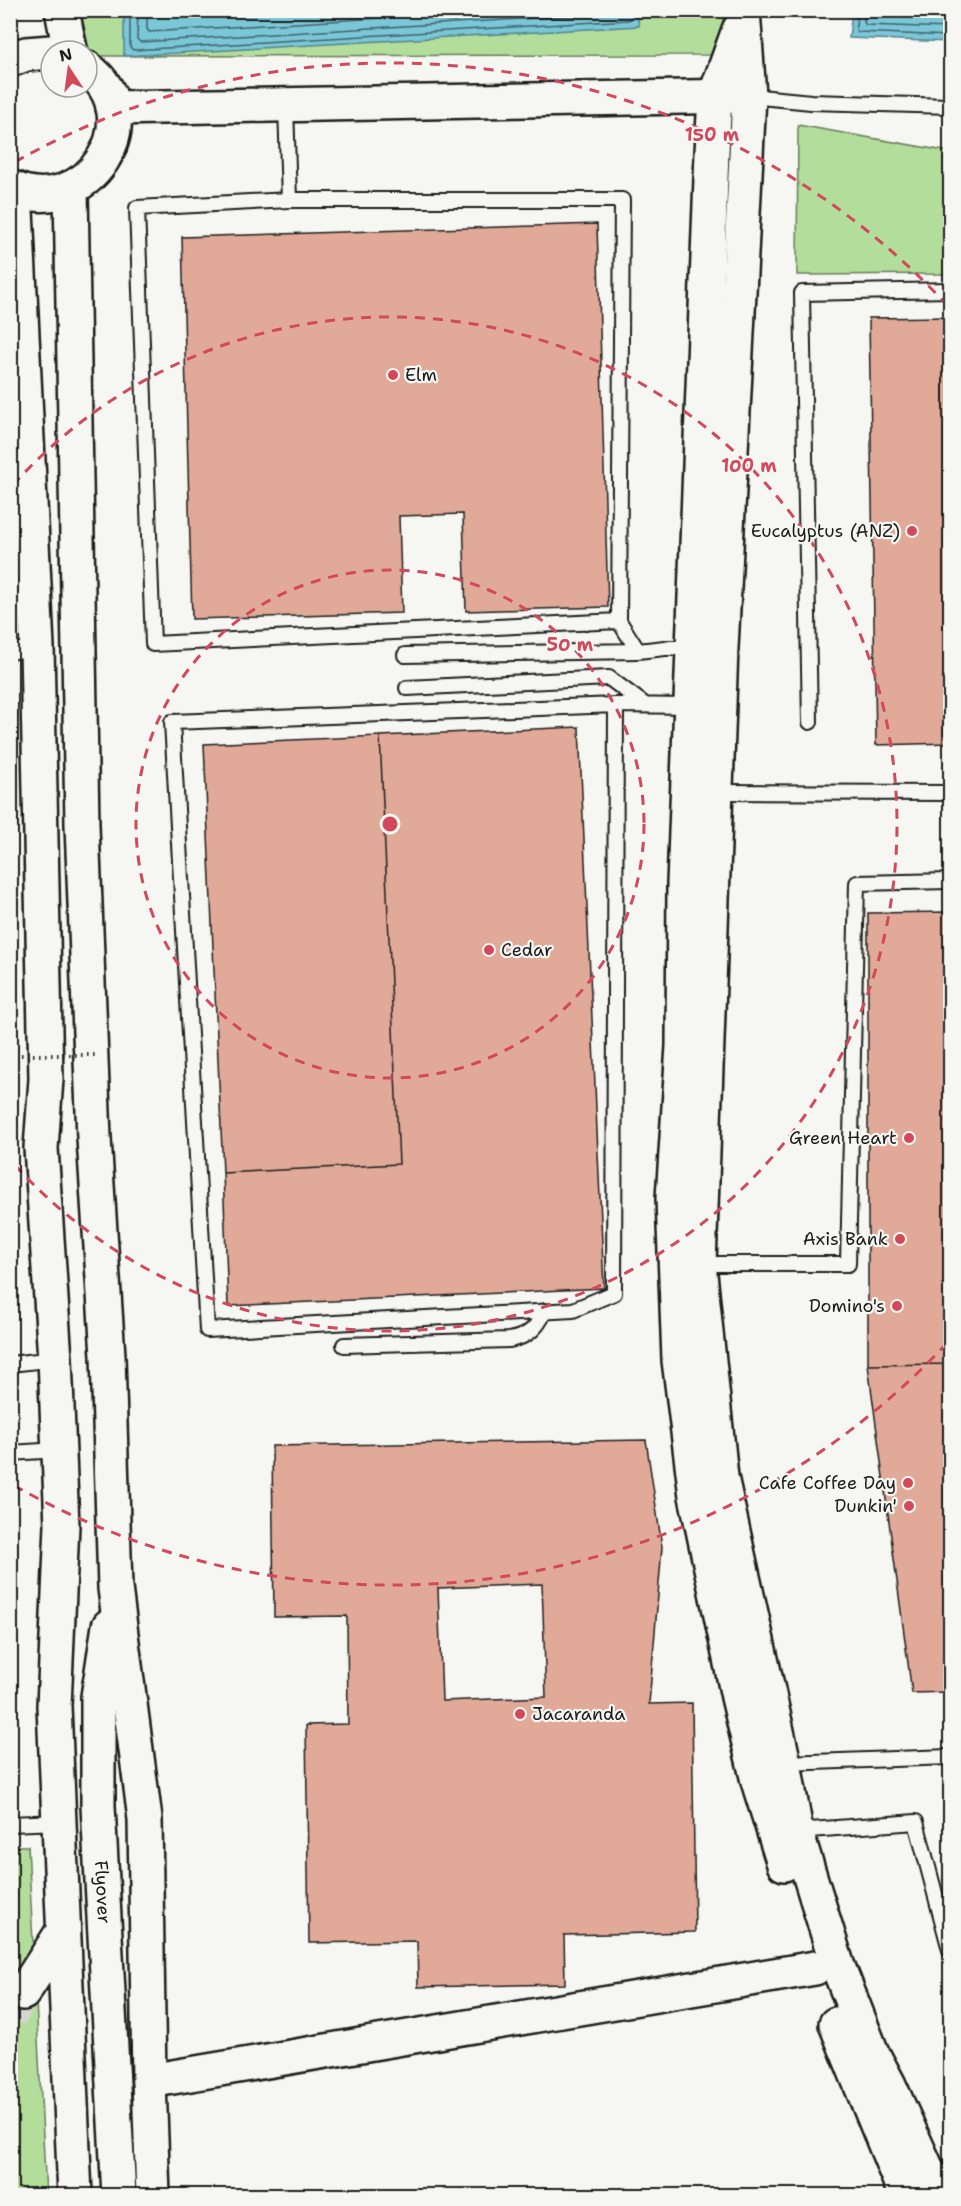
<svg xmlns="http://www.w3.org/2000/svg" width="961" height="2206" font-family="'Shantell Sans',sans-serif">
	<rect width="100%" height="100%" fill="#f6f6f2"/>
	<filter id="ink" filterUnits="userSpaceOnUse"><feTurbulence type="fractalNoise" baseFrequency=".0167" numOctaves="2"/><feDisplacementMap in="SourceGraphic" scale="12" xChannelSelector="R" yChannelSelector="G"/><feConvolveMatrix kernelMatrix="1 2 1 2 8 2 1 2 1" color-interpolation-filters="sRGB"/></filter>
	<g filter="url(#ink)">
		<!-- green -->
		<path fill="#b3dd9a" stroke="#687c5b" stroke-width="1.5" d="M80,11H723L722,55L91,56Z
			M798,125L950,152V274L797,275Z
			M10,1846H28L46,2195H11Z"/>
		<!-- water -->
		<path fill="#7ac7d8" stroke="#54838d" stroke-width="1.5" d="M637,10L639,26L124,56V11Z
			M852,11H950V42L849,38Z"/>
		<g fill="none" stroke-linecap="round" stroke-linejoin="round">
			<!-- shore -->
			<path stroke="#426067" stroke-width="1.5" d="M130,10V47L133,50L629,20L632,18V10
				M138,10L137,39L140,42L621,13L624,10
				M147,10V29L149,32L513,10
				M857,10L856,29L858,32L950,36
				M865,10L864,22L866,25L950,28
				M874,10L876,16L950,19"/>
		</g>
		<!-- building -->
		<path fill="#e1aa98" stroke="#1c1c1c" stroke-width="1.5" fill-rule="evenodd" d="M597,224L608,607L466,611L463,514L399,516L402,613L192,619L182,237Z
			M950,317V743L876,745L869,318Z
			M579,727L604,1288L228,1306L223,1173L399,1164L380,736Z
			M380,736L399,1164L223,1173L204,744Z
			M950,912V1364L868,1365V913Z
			M950,1364V1692L912,1693L868,1365Z
			M646,1440L662,1547L649,1704L692,1703L695,1932L564,1935L565,1984L418,1987L417,1941L309,1943L306,1725L348,1724L347,1616L274,1617L272,1446ZM542,1584L546,1697L442,1701L438,1588Z"/>
		<g fill="none" stroke-linecap="round" stroke-linejoin="round">
			<!-- tertiary-tunnel -->
			<path stroke="#d5d5d2" stroke-width="33" stroke-dasharray="33 16" stroke-linecap="butt" d="M10,2017L23,1993"/>
			<!-- service casing -->
			<g stroke="#1c1c1c" stroke-width="18">
				<path id="service" d="M749,96L811,102L950,106
					M286,106L289,200
					M619,621L153,644L137,208L289,200H622L619,621L638,651L665,648H692
					M10,652L37,647
					M405,655L638,651
					M407,688L609,678L645,705
					M616,705L614,1293L573,1310L207,1330L172,722L616,705L689,706
					M810,722L802,293L950,290
					M715,792L950,793
					M698,1264H848L857,883L950,881
					M344,1345L509,1340C528,1337 537,1328 545,1311
					M10,1364L55,1359
					M10,1453L59,1450
					M785,1763L950,1757
					M10,1824L58,1822
					M797,1831L916,1822L950,1950"/>
			</g>
			<!-- tertiary casing -->
			<g stroke="#1c1c1c" stroke-width="38">
				<g id="tertiary">
					<path d="M62,10L70,51"/>
					<path d="M743,10L749,96L721,648L699,1264L721,1477L784,1763L796,1831L837,1964L872,2053L889,2085L939,2196"/>
					<path d="M739,30L715,96L712,152L684,884L683,1046L673,1198L679,1360L696,1496L738,1697L758,1781L784,1864"/>
					<path d="M10,60L26,54L51,52"/>
					<path d="M113,108L738,96"/>
					<path d="M10,187C87,223 154,118 87,68"/>
					<path d="M15,189L37,647L46,1079L41,1148L55,1359L62,1525L54,1706L75,2196"/>
					<path d="M71,190L82,825L94,1138L108,1356L115,1588L145,1819L149,2081L153,2196"/>
					<path id="s1" d="M109,1626L98,1697V1806L119,2196"/>
					<path d="M23,1993L63,1931"/>
					<path d="M836,2024L906,2196"/>
					<path d="M149,2081L815,1968"/>
				</g>
			</g>
			<!-- service -->
			<use href="#service" stroke="#f6f6f2" stroke-width="14"/>
			<!-- tertiary -->
			<use href="#tertiary" stroke="#f6f6f2" stroke-width="33"/>
			<!-- path-bridge -->
			<path stroke="#1c1c1c" stroke-width="4" stroke-dasharray="1.5 4.5" stroke-linecap="butt" d="M21,1055H99"/>
		</g>
	</g>
	<!-- distance rings -->
	<g fill="none" stroke="#d1495b" stroke-width="3" stroke-dasharray="10 8">
		<circle cx="390" cy="824" r="254"/>
		<path d="M13 485A507 507 0 1 1 13 1163"/>
		<path d="M947 1343A761 761 0 0 1 15 1486M15 162A761 761 0 0 1 947 305"/>
	</g>
	<!-- markers -->
	<g fill="#d1495b" stroke="#f6f6f2" stroke-width="2">
		<circle cx="393" cy="375" r="6"/>
		<circle cx="912" cy="531" r="6"/>
		<circle cx="489" cy="950" r="6"/>
		<circle cx="909" cy="1138" r="6"/>
		<circle cx="900" cy="1239" r="6"/>
		<circle cx="897" cy="1306" r="6"/>
		<circle cx="908" cy="1483" r="6"/>
		<circle cx="909" cy="1506" r="6"/>
		<circle cx="520" cy="1714" r="6"/>
	</g>
	<g text-anchor="middle" dominant-baseline="central" stroke-width="4.5" stroke-linejoin="round" paint-order="stroke">
		<!-- poi labels -->
		<g font-size="18" fill="#1c1c1c" stroke="#f6f6f2" text-anchor="end">
			<text x="405" y="375" text-anchor="start">Elm</text>
			<text x="900" y="531">Eucalyptus (ANZ)</text>
			<text x="501" y="950" text-anchor="start">Cedar</text>
			<text x="897" y="1138">Green Heart</text>
			<text x="888" y="1239">Axis Bank</text>
			<text x="885" y="1306">Domino's</text>
			<text x="896" y="1483">Cafe Coffee Day</text>
			<text x="897" y="1506">Dunkin'</text>
			<text x="532" y="1714" text-anchor="start">Jacaranda</text>
		</g>
		<!-- street labels -->
		<g font-size="18" fill="#1c1c1c" stroke="#f6f6f2">
			<text stroke="none"><textPath href="#s1" startOffset="267">Flyover</textPath></text>
		</g>
	</g>
	<circle cx="390" cy="824" r="9" fill="#d1495b" stroke="#f6f6f2" stroke-width="3"/>
	<g font-size="18" text-anchor="middle" font-weight="bold" fill="#d1495b" stroke="#f6f6f2" stroke-width="4.5" stroke-linejoin="round" paint-order="stroke">
		<text x="712" y="141">150 m</text>
		<text x="749" y="472">100 m</text>
		<text x="570" y="651">50 m</text>
	</g>
	<!-- margin -->
	<rect width="961" height="2206" fill="none" stroke="#f6f6f2" stroke-width="36"/>
	<rect x="18" y="18" width="925" height="2170" fill="none" stroke="#1c1c1c" stroke-width="2" filter="url(#ink)"/>
	<!-- north arrow -->
	<g transform="translate(69 69) rotate(347)"><circle r="28" fill="#f6f6f2" stroke="#9f9f9c" stroke-width="1.5"/>
	<path d="M0-4.5L10 22L0 15L-10 22Z" fill="#d1495b"/>
	<text y="-9" font-size="16" font-weight="bold" text-anchor="middle" fill="#1c1c1c">N</text>
	</g>
</svg>
